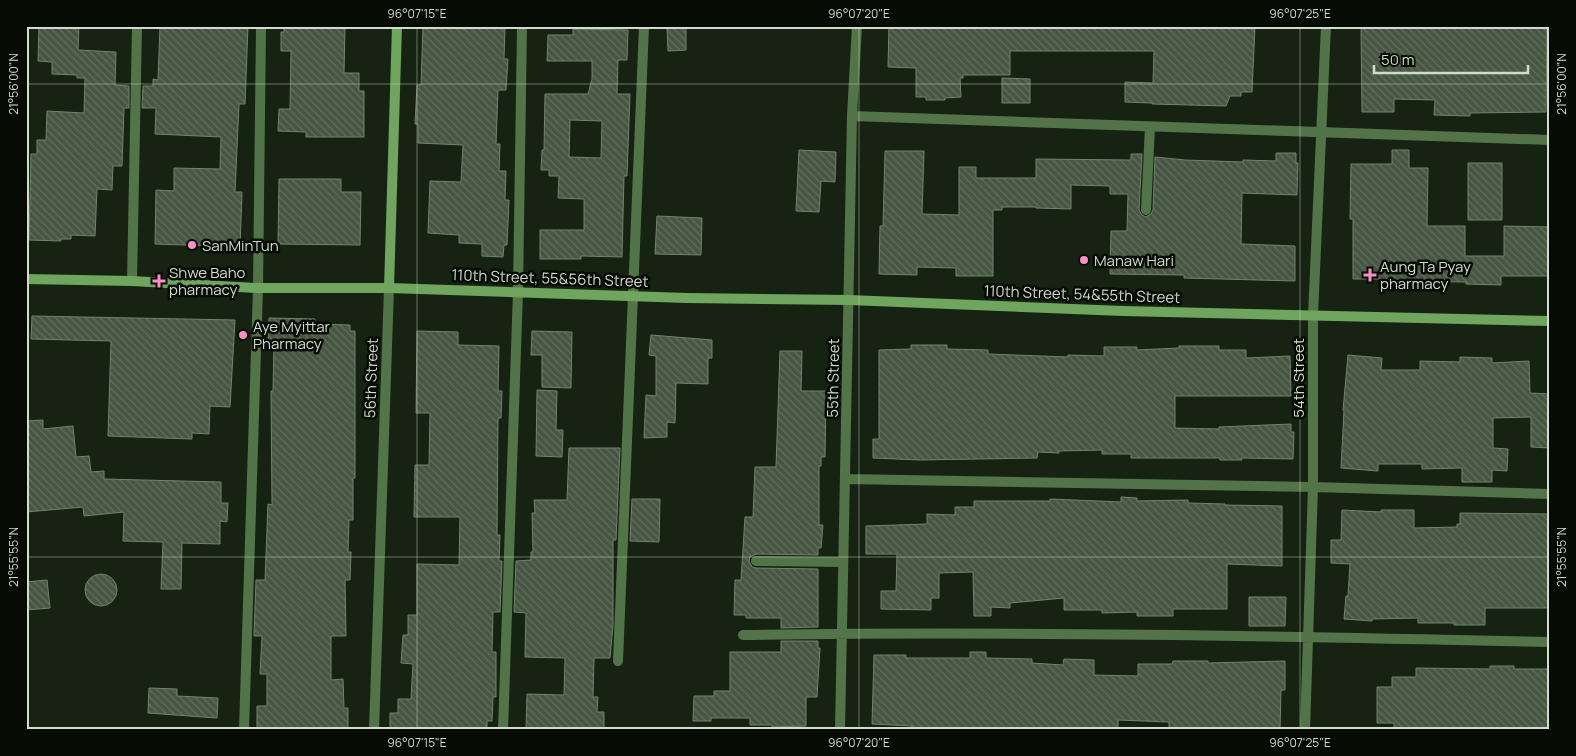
<svg xmlns="http://www.w3.org/2000/svg" width="1576" height="756" font-family="Manrope,sans-serif">
	<defs>
		<pattern id="building-back-hatch" width="6" height="6" patternUnits="userSpaceOnUse" patternTransform="scale(1.25)"><rect width="6" height="6" fill="#475642"/><path d="M-1 5l2 2M0 0l6 6M5-1l2 2" fill="none" stroke="#616e5c"/></pattern>
	</defs>
	<rect width="100%" height="100%" fill="#162312"/>
	<!-- building -->
	<path fill="url(#building-back-hatch)" stroke="#72836e" fill-rule="evenodd" d="M39,26H79L78,50L116,52L115,85L129,86V108H124L122,166H113L112,190L97,189L95,236L71,235V239H61V241L29,240L31,154H37V140H46L47,111L84,113L85,78H77V75L52,74V62L38,61Z
		M160,26H248L245,104H239L235,192H242L240,247L155,244L156,190L174,191V168L220,169L221,137L155,134L156,108H142L143,86H153V79L158,80Z
		M284,26H345L344,73H359V91H364V137H306V132L278,131L279,109H290L291,51H281V32H284Z
		M466,26H505L504,59H508L506,90H498L496,144H500L499,171H506L505,200H509L507,245H504L503,257L482,256V244L459,243V235L428,233L430,181L461,182L463,145L418,143V124H415L417,85H421L423,27L466,29Z
		M667,26H686V50L668,51Z
		M889,26H1255L1252,92H1241V96H1230L1226,106L1152,104V103L1125,102V82L1153,83L1154,51H1010V75H963V78H960L961,97L945,98V100H926V97H916V68L888,67Z
		M1399,26H1547L1546,112L1470,113V116L1434,115L1435,100L1394,99V112H1362L1361,27L1399,28Z
		M573,29L628,30L627,60H618L617,94H630L627,176H624L622,257L581,256V259H540V230H584V199L558,198L559,176H549V170H541L542,150H544L545,94H588L592,79V61H547L548,35H573ZM570,120L602,121L601,158L569,157Z
		M1002,78L1030,79V103H1002Z
		M799,150L836,152L835,182L821,181L819,212L796,211Z
		M1392,150H1409V168H1428L1427,226H1465V256H1504V226L1550,227V276H1501V285L1466,284V282L1390,281V279H1353V219H1350L1351,164H1392Z
		M885,151H924L922,214L959,215V167H976V178H1036V159L1131,160V154H1142L1139,210L1142,215L1146,217L1151,214L1153,210L1155,157L1185,160L1243,162V160L1276,161V153H1296V163H1298L1297,195L1242,193L1241,244L1295,246V281L1184,278V275L1110,274L1111,231H1127L1128,194H1110V186L1071,185V209L1036,208V207H1002V210H993V276H956V268L917,267V275L879,274L880,226H883Z
		M1468,163H1502V220H1468Z
		M279,179H341V192H361L360,245L278,244Z
		M657,216L702,218L701,255L655,254Z
		M32,316L235,320L230,407L210,406L209,434L192,433V439L108,436L111,341L31,339Z
		M269,318L315,319V324L350,325V331H355V478H353V520H349L348,552H351L350,580H345L346,636H331V680L343,679L344,708H348V730H257V706H267V674H260L262,636H254L256,580H265L268,504L272,505L271,391H273L274,344H268Z
		M417,331L458,332V345L499,346L498,391H502L501,418H498L497,535H500L499,561H502L500,612H493L492,652H496V697H493L492,721H487V730H390V713H398V699H411L413,664L401,663L403,635H408V615H417V564L459,565L460,517H414L415,465H429L430,413H416Z
		M532,331L572,332L571,388L542,387V355H531Z
		M651,335L712,340V358H708V384L676,383L675,423L667,422V437L644,438L646,395L656,396V356L649,355Z
		M911,345H947V349L988,350V354L1068,357V355L1104,356V347H1137V350L1179,348V346H1219V350H1246V358L1290,356L1291,396H1175V428L1219,429V427L1291,424V432H1294L1293,459L1241,458L1242,460H1220V458H1131V454H1102V450L1059,451V453L1038,452L1037,458L919,460L873,458V439H879V350L911,349Z
		M780,351H802L801,391H826L825,457H821V466H819V525H823L821,548H818V555L756,554L750,557L749,561L752,567L756,568L818,569V627L781,628V618H746V615H734L735,580H741L745,517H753L755,467H776Z
		M1348,355L1382,358L1381,370H1420V361L1460,362V357L1492,358V363L1529,361L1530,393L1550,394V448L1531,447V417L1493,418V448L1508,449L1507,471L1492,470V482H1462V468L1422,469V464H1378V471L1341,468L1344,410H1343Z
		M537,390L557,391L556,430H563L562,457L536,456Z
		M43,420V429L73,426L76,457L89,456L91,472L104,471V479L221,482V503H228L227,522L220,521V544L182,543L181,589H161L163,542L123,541L124,512L84,516L83,507L26,512V421Z
		M569,448H620L616,540H613V625L610,658H594L593,697H598L597,712H604V730H526L527,694L564,695L565,658L525,657L526,613L514,612L516,561L531,560V552H533L532,513H535L534,500H567Z
		M1121,497L1137,498V501L1188,500V503L1225,504V505L1282,506V566L1227,564V609H1173V616H1137V612L1102,613V610H1064V598L1010,603V608L991,607V616H974L973,572L939,573V598H931V610L881,609V591H896L897,554H866V526L927,524V514L955,515V507H974V501H1050V499L1121,502Z
		M632,499H660L659,542L630,541Z
		M1342,510L1381,512V510H1414V528L1457,527V524H1460V513L1550,514V608H1485V625H1454V623H1418V618L1372,619V621L1344,619L1346,596H1348L1350,564L1331,563V540H1341Z
		M85 590a16 16 0 1 1 32 0a16 16 0 1 1-32 0Z
		M47,580L50,608L26,610V582Z
		M1249,597H1286L1285,626H1249Z
		M781,641H818V648H820L817,697H806V726L772,727V725H750V718H711V721H693L694,696H714V691H730V652H781Z
		M970,652H986V658L1032,659V663L1063,665L1064,659L1094,660V675L1138,676V664H1172L1173,661H1208V663L1285,661V690H1281L1280,730H1169V722L1118,720V730H912V726L872,724L874,655H906V658H970Z
		M1490,666H1514V669H1550V730H1394V723H1377V687H1392V677H1416V668L1490,669Z
		M149,688L177,689V696L218,698L217,718L148,713Z"/>
	<g fill="none" stroke-linecap="round" stroke-linejoin="round">
		<!-- street -->
		<path stroke="#537449" stroke-width="10" d="M852,116L1550,140
			M1146,210L1150,127
			M132,281L137,26
			M845,479L1313,487L1550,494
			M756,561L843,562
			M743,635C1012,631 1281,636 1550,642
			M618,661L644,26
			M244,730L258,288L261,26
			M374,730L389,288
			M503,730L518,291L522,26
			M840,730L852,116L857,26
			M1305,730L1313,487V315L1326,26"/>
		<!-- secondary -->
		<path stroke="#6fa55f" stroke-width="10" d="M26,279L132,281L258,288H389L687,298L849,300L1123,311L1550,321
			M389,288L397,26"/>
	</g>
	<!-- ticks -->
	<path fill="none" stroke="#d2dbcf" stroke-width="1" stroke-opacity="0.45" d="M417,26V730M859,26V730M1300,26V730M26,84H1550M26,557H1550"/>
	<!-- markers -->
	<g fill="#fa8fc6" stroke="#060b04" stroke-width="2">
		<circle cx="192" cy="245" r="5"/>
		<circle cx="1084" cy="260" r="5"/>
		<path d="M1367.5 267.5h5v5h5v5h-5v5h-5v-5h-5v-5h5z"/>
		<path d="M156.5 273.5h5v5h5v5h-5v5h-5v-5h-5v-5h5z"/>
		<circle cx="243" cy="335" r="5"/>
	</g>
	<g text-anchor="middle" dominant-baseline="central" stroke-width="5" stroke-linejoin="round" paint-order="stroke">
		<!-- poi labels -->
		<g font-size="15" fill="#d2dbcf" stroke="#060b04" text-anchor="start">
			<text x="202" y="245">SanMinTun</text>
			<text x="1094" y="260">Manaw Hari</text>
			<text x="1380" y="266">Aung Ta Pyay<tspan x="1380" dy="17">pharmacy</tspan></text>
			<text x="169" y="272">Shwe Baho<tspan x="169" dy="17">pharmacy</tspan></text>
			<text x="253" y="326">Aye Myittar<tspan x="253" dy="17">Pharmacy</tspan></text>
		</g>
		<!-- street labels -->
		<g font-size="15" fill="#d2dbcf" stroke="#060b04">
			<text transform="translate(550 278) rotate(2)">110th Street, 55&amp;56th Street</text>
			<text transform="translate(1082 294) rotate(2)">110th Street, 54&amp;55th Street</text>
			<text transform="translate(371 378) rotate(-88)">56th Street</text>
			<text transform="translate(833 378) rotate(-89)">55th Street</text>
			<text transform="translate(1298 378) rotate(-90)">54th Street</text>
		</g>
	</g>
	<!-- border -->
	<rect width="1576" height="756" fill="none" stroke="#060b04" stroke-width="55"/>
	<!-- scale -->
	<path d="M1374 65v8h154v-8" fill="none" stroke="#d2dbcf" stroke-width="2.5"/>
	<text x="1381" y="65" font-size="15" fill="#d2dbcf" stroke="#060b04" stroke-width="4" paint-order="stroke">50 m</text>
	<rect x="28" y="28" width="1520" height="700" fill="none" stroke="#d2dbcf" stroke-width="2"/>
	<g font-size="12" text-anchor="middle" fill="#d2dbcf">
		<text x="417" y="18">96°07'15"E</text>
		<text x="859" y="18">96°07'20"E</text>
		<text x="1300" y="18">96°07'25"E</text>
		<text transform="translate(14 84) rotate(-90)" y="4">21°56'00"N</text>
		<text transform="translate(1562 84) rotate(-90)" y="4">21°56'00"N</text>
		<text transform="translate(14 557) rotate(-90)" y="4">21°55'55"N</text>
		<text transform="translate(1562 557) rotate(-90)" y="4">21°55'55"N</text>
		<text x="417" y="747">96°07'15"E</text>
		<text x="859" y="747">96°07'20"E</text>
		<text x="1300" y="747">96°07'25"E</text>
	</g>
</svg>
